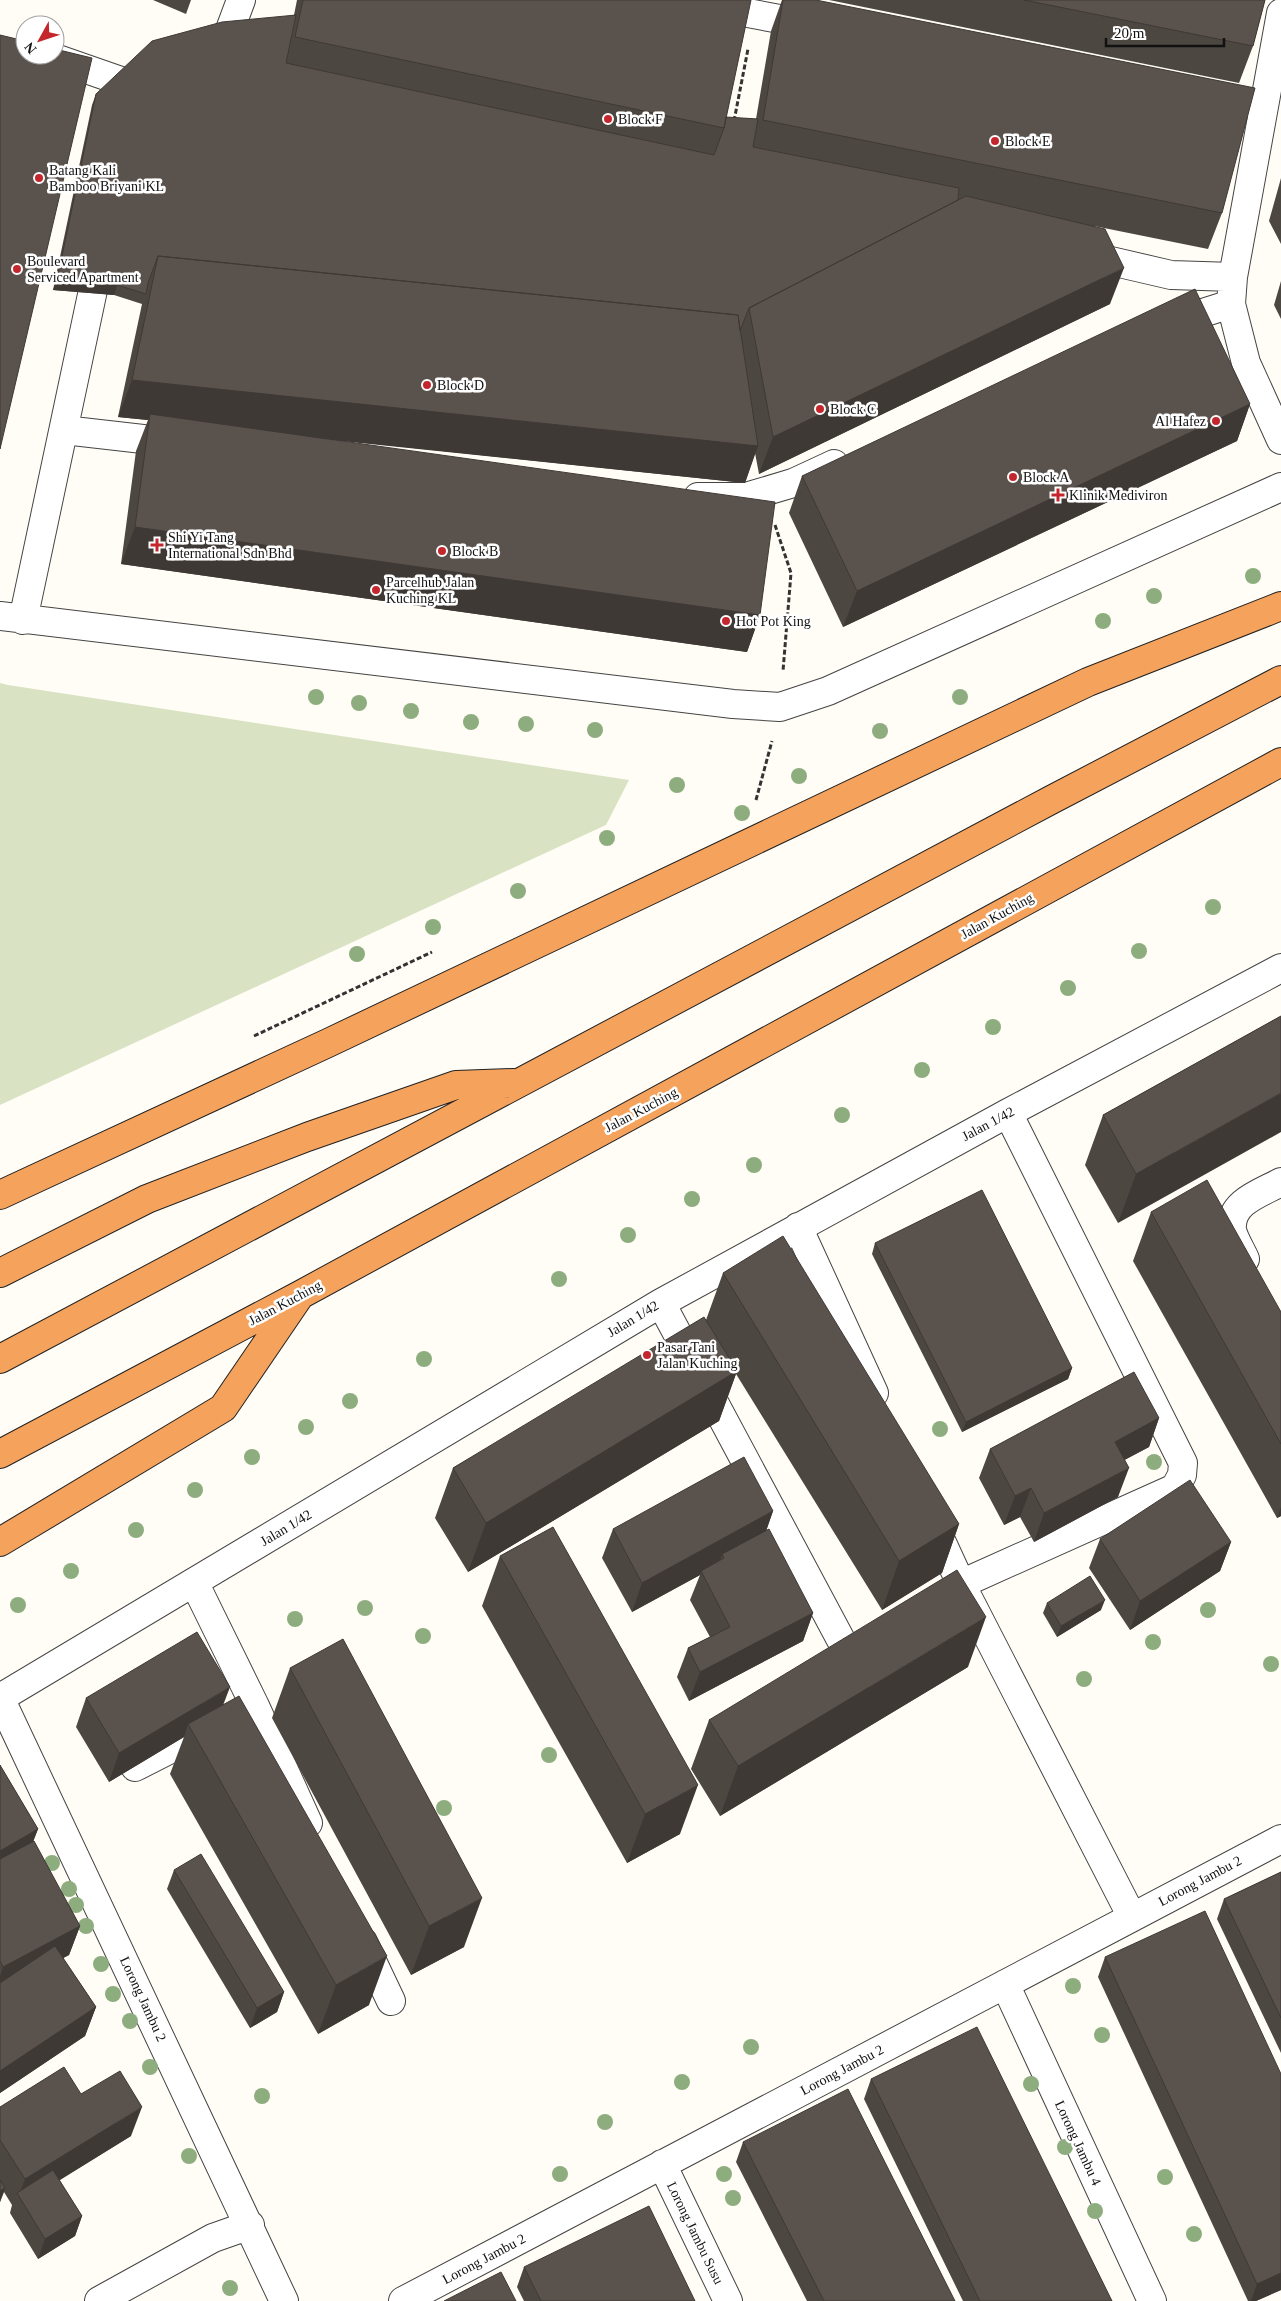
<svg xmlns="http://www.w3.org/2000/svg" width="1281" height="2301" font-family="Georgia,serif">
	<rect width="100%" height="100%" fill="#fffdf5"/>
	<!-- cemetery -->
	<path fill="#d9e3c4" d="M0,683L8,685L629,780L606,825L0,1105Z"/>
	<g fill="none" stroke-linecap="round" stroke-linejoin="round">
		<!-- minor casing -->
		<g stroke="#444" stroke-width="30">
			<path id="minor" d="M678,0L812,25
				M1281,13L1233,277L1231,304L1246,363L1281,440
				M211,50L228,35L241,0
				M46,55L135,86
				M1213,96L1264,105
				M1085,255L1171,275L1233,277
				M1171,323L1231,304
				M64,430L178,443
				M698,497H746L793,483L834,464
				M0,616L733,704L780,707L828,691L1281,487
				M23,620L100,257
				M798,1227L874,1393
				M1245,1259C1241,1250 1234,1239 1232,1230C1229,1202 1261,1193 1281,1182
				M661,1303L841,1640
				M932,1521L961,1584L1132,1917
				M194,1582L255,1706
				M961,1584L1175,1488L1182,1475L1183,1463L1008,1113
				M0,1698L661,1303L1008,1113L1281,968
				M0,1698L284,2301
				M135,1767L255,1706L308,1823
				M363,1942L391,2001
				M1005,1984L1152,2301
				M662,2164L728,2301
				M99,2301L213,2238L250,2225
				M403,2301L1281,1839"/>
		</g>
		<!-- highway casing -->
		<g stroke="#222" stroke-width="30">
			<path id="highway" d="M0,1195L328,1043L1088,682L1281,606
				M0,1273L147,1199L307,1137L456,1085L513,1083
				M0,1359L1051,800L1281,680
				M0,1454L300,1295L1281,762
				M0,1542L223,1408L298,1298"/>
		</g>
		<!-- path -->
		<path stroke="#333" stroke-width="3" stroke-dasharray="5 2.5" stroke-linecap="butt" d="M734,121L748,49
			M775,525L791,573L783,671
			M756,800L772,741
			M254,1036L432,952"/>
		<!-- minor -->
		<use href="#minor" stroke="#fff" stroke-width="28"/>
		<!-- highway -->
		<use href="#highway" stroke="#f5a25d" stroke-width="28"/>
	</g>
	<!-- trees -->
	<g fill="#8dad7f">
		<circle cx="1253" cy="576" r="8"/>
		<circle cx="1154" cy="596" r="8"/>
		<circle cx="1103" cy="621" r="8"/>
		<circle cx="316" cy="697" r="8"/>
		<circle cx="960" cy="697" r="8"/>
		<circle cx="359" cy="703" r="8"/>
		<circle cx="411" cy="711" r="8"/>
		<circle cx="471" cy="722" r="8"/>
		<circle cx="526" cy="724" r="8"/>
		<circle cx="595" cy="730" r="8"/>
		<circle cx="880" cy="731" r="8"/>
		<circle cx="799" cy="776" r="8"/>
		<circle cx="677" cy="785" r="8"/>
		<circle cx="742" cy="813" r="8"/>
		<circle cx="607" cy="838" r="8"/>
		<circle cx="518" cy="891" r="8"/>
		<circle cx="1213" cy="907" r="8"/>
		<circle cx="433" cy="927" r="8"/>
		<circle cx="1139" cy="951" r="8"/>
		<circle cx="357" cy="954" r="8"/>
		<circle cx="1068" cy="988" r="8"/>
		<circle cx="993" cy="1027" r="8"/>
		<circle cx="922" cy="1070" r="8"/>
		<circle cx="842" cy="1115" r="8"/>
		<circle cx="754" cy="1165" r="8"/>
		<circle cx="692" cy="1199" r="8"/>
		<circle cx="628" cy="1235" r="8"/>
		<circle cx="559" cy="1279" r="8"/>
		<circle cx="424" cy="1359" r="8"/>
		<circle cx="350" cy="1401" r="8"/>
		<circle cx="306" cy="1427" r="8"/>
		<circle cx="940" cy="1429" r="8"/>
		<circle cx="252" cy="1457" r="8"/>
		<circle cx="1154" cy="1462" r="8"/>
		<circle cx="195" cy="1490" r="8"/>
		<circle cx="136" cy="1530" r="8"/>
		<circle cx="71" cy="1571" r="8"/>
		<circle cx="18" cy="1605" r="8"/>
		<circle cx="365" cy="1608" r="8"/>
		<circle cx="1208" cy="1610" r="8"/>
		<circle cx="295" cy="1619" r="8"/>
		<circle cx="423" cy="1636" r="8"/>
		<circle cx="1153" cy="1642" r="8"/>
		<circle cx="1271" cy="1664" r="8"/>
		<circle cx="1084" cy="1679" r="8"/>
		<circle cx="549" cy="1755" r="8"/>
		<circle cx="444" cy="1808" r="8"/>
		<circle cx="52" cy="1863" r="8"/>
		<circle cx="69" cy="1889" r="8"/>
		<circle cx="76" cy="1905" r="8"/>
		<circle cx="86" cy="1926" r="8"/>
		<circle cx="101" cy="1964" r="8"/>
		<circle cx="1073" cy="1986" r="8"/>
		<circle cx="113" cy="1994" r="8"/>
		<circle cx="130" cy="2021" r="8"/>
		<circle cx="1102" cy="2035" r="8"/>
		<circle cx="751" cy="2047" r="8"/>
		<circle cx="150" cy="2067" r="8"/>
		<circle cx="682" cy="2082" r="8"/>
		<circle cx="1031" cy="2084" r="8"/>
		<circle cx="262" cy="2096" r="8"/>
		<circle cx="605" cy="2122" r="8"/>
		<circle cx="1065" cy="2147" r="8"/>
		<circle cx="189" cy="2156" r="8"/>
		<circle cx="560" cy="2174" r="8"/>
		<circle cx="724" cy="2174" r="8"/>
		<circle cx="1165" cy="2177" r="8"/>
		<circle cx="733" cy="2198" r="8"/>
		<circle cx="1095" cy="2211" r="8"/>
		<circle cx="1194" cy="2234" r="8"/>
		<circle cx="230" cy="2288" r="8"/>
	</g>
	<!-- wall -->
	<path fill="#4d4742" d="M153,0H191L186,14Z
		M297,0H749L726,117L756,119L771,31L782,0H816L1222,213L1208,249L1094,226L1110,304L759,474L755,453L745,483L319,438L760,615L747,652L121,564L136,451L148,420L118,417L142,304L114,295L53,290L92,105L96,94L294,15Z
		M829,0H1265L1253,46L1239,83Z
		M1281,178V244L1269,221Z
		M1281,281V319L1274,305Z
		M1250,404L1237,441L843,627L789,513L802,476Z
		M1281,1016L1118,1223L1085,1165L1103,1115Z
		M1151,1212L1281,1312V1516L1277,1518L1133,1261Z
		M875,1243L1072,1368L1068,1379L962,1432L872,1254Z
		M723,1273L959,1524L942,1573L882,1610L736,1374L719,1421L468,1572L435,1518L453,1468L706,1320Z
		M1159,1418L1149,1447L1124,1460L1118,1497L1034,1542L1020,1517L1004,1525L979,1478L990,1449Z
		M773,1511L766,1531L813,1613L803,1641L689,1701L677,1677L688,1648L710,1637L690,1600L700,1575L632,1612L602,1558L613,1529Z
		M1100,1539L1231,1542L1220,1571L1130,1630L1089,1568Z
		M500,1556L680,1834L627,1863L482,1606Z
		M1047,1603L1101,1610L1057,1637L1043,1613Z
		M968,1667L720,1816L691,1769L709,1720Z
		M290,1668L464,1947L411,1975L272,1718Z
		M86,1698L223,1704L369,2005L318,2034L170,1774L184,1737L109,1782L76,1727Z
		M0,1765L38,1829L33,1841L80,1926L69,1955L63,1958L96,2007L85,2036L0,2093Z
		M174,1870L284,1992L277,2012L250,2028L167,1889Z
		M1281,1872V2053L1217,1919L1224,1899Z
		M1105,1957L1281,2074V2290L1256,2301H1248L1098,1977Z
		M871,2079L1112,2301H963L864,2099Z
		M81,2094L131,2136L59,2180L82,2216L75,2236L38,2259L10,2213L12,2205L4,2192L0,2202V2107Z
		M743,2142L955,2301H807L736,2162Z
		M524,2267L695,2301H524L517,2287Z"/>
	<!-- shaded-wall -->
	<path fill="#3f3936" d="M1124,268L1110,304L759,474L773,437Z
		M57,280L117,285L114,295L53,290Z
		M132,380L758,446L745,483L149,421L150,414L148,420L118,417Z
		M1250,404L1237,441L843,627L857,591Z
		M135,527L760,615L747,652L121,564Z
		M1281,1093V1132L1118,1223L1136,1174Z
		M1072,1368L1068,1379L962,1432L966,1422Z
		M737,1371L719,1421L468,1572L486,1523Z
		M1159,1418L1149,1447L1104,1471L1115,1442Z
		M1129,1468L1118,1497L1034,1542L1044,1513Z
		M1031,1488L1020,1517L1004,1525L1015,1496Z
		M1281,1507V1516L1277,1518Z
		M773,1511L763,1540L724,1558L722,1554L719,1564L701,1571L700,1575L632,1612L642,1583Z
		M959,1524L942,1573L882,1610L899,1561Z
		M1231,1542L1220,1571L1130,1630L1140,1601Z
		M1105,1600L1101,1610L1057,1637L1061,1626Z
		M813,1613L803,1641L689,1701L700,1672Z
		M986,1617L968,1667L720,1816L738,1766Z
		M230,1687L219,1716L188,1724L184,1737L109,1782L119,1753Z
		M698,1785L680,1834L627,1863L645,1814Z
		M38,1829L27,1858L0,1874V1851Z
		M482,1898L464,1947L411,1975L429,1926Z
		M80,1926L69,1955L0,1992V1976L3,1967Z
		M387,1956L369,2005L318,2034L336,1985Z
		M284,1992L277,2012L250,2028L257,2008Z
		M96,2007L85,2036L0,2093V2071Z
		M142,2107L131,2136L23,2203L19,2196L25,2179Z
		M5,2188L0,2202V2191Z
		M82,2216L75,2236L38,2259L45,2239Z
		M1281,2273V2290L1256,2301H1251L1257,2284Z"/>
	<!-- building -->
	<path fill="#5a524d" stroke="#3f3936" d="M303,0H751L724,128L295,37Z
		M783,0H816L1255,88L1222,213L763,120Z
		M1024,0H1265L1253,46Z
		M296,15L286,63L714,155L724,128L726,117L758,119L753,147L959,188L958,200L749,308L740,331L738,315L158,256L148,283L146,294L117,285L57,280L96,94L152,41L222,22Z
		M0,35L25,41V55H55V49L92,58L0,449Z
		M966,196L1105,229L1124,268L773,437L749,308Z
		M158,256L738,315L758,446L132,380Z
		M1195,289L1250,404L857,591L802,476Z
		M150,414L775,502L760,615L135,527Z
		M1281,1016V1093L1136,1174L1103,1115Z
		M1207,1180L1281,1312V1444L1151,1212Z
		M982,1190L1072,1368L966,1422L875,1243Z
		M783,1236L959,1524L899,1561L723,1273Z
		M704,1317L737,1371L486,1523L453,1468Z
		M1134,1372L1159,1418L1115,1442L1129,1468L1044,1513L1031,1488L1015,1496L990,1449Z
		M744,1457L773,1511L642,1583L613,1529Z
		M1190,1480L1231,1542L1140,1601L1100,1539Z
		M553,1527L698,1785L645,1814L500,1556Z
		M769,1529L813,1613L700,1672L688,1648L730,1627L701,1571L724,1558L722,1554Z
		M957,1570L986,1617L738,1766L709,1720Z
		M1090,1576L1105,1600L1061,1626L1047,1603Z
		M197,1632L230,1687L119,1753L86,1698Z
		M343,1639L482,1898L429,1926L290,1668Z
		M239,1696L387,1956L336,1985L188,1724Z
		M0,1765L38,1829L0,1851Z
		M34,1841L80,1926L3,1967L0,1961V1859Z
		M201,1854L284,1992L257,2008L174,1870Z
		M1281,1872V2018L1224,1899Z
		M1205,1911L1281,2074V2273L1257,2284L1105,1957Z
		M55,1946L96,2007L0,2071V1983Z
		M977,2027L1112,2301H980L871,2079Z
		M64,2067L81,2094L120,2071L142,2107L25,2179L0,2140V2107Z
		M848,2089L955,2301H824L743,2142Z
		M53,2170L82,2216L45,2239L17,2193Z
		M0,2180L5,2188L0,2191Z
		M649,2206L695,2301H541L524,2267Z
		M501,2272L516,2301H444Z"/>
	<!-- markers -->
	<g fill="#c4262e" stroke="#fff" stroke-width="2">
		<circle cx="608" cy="119" r="5"/>
		<circle cx="995" cy="141" r="5"/>
		<circle cx="39" cy="178" r="5"/>
		<circle cx="17" cy="269" r="5"/>
		<circle cx="427" cy="385" r="5"/>
		<circle cx="820" cy="409" r="5"/>
		<circle cx="1216" cy="421" r="5"/>
		<circle cx="1013" cy="477" r="5"/>
		<path d="M1055.5 487.5h5v5h5v5h-5v5h-5v-5h-5v-5h5z"/>
		<path d="M154.5 537.5h5v5h5v5h-5v5h-5v-5h-5v-5h5z"/>
		<circle cx="442" cy="551" r="5"/>
		<circle cx="376" cy="590" r="5"/>
		<circle cx="726" cy="621" r="5"/>
		<circle cx="647" cy="1355" r="5"/>
	</g>
	<g text-anchor="middle" dominant-baseline="central" stroke-width="5" stroke-linejoin="round" paint-order="stroke">
		<!-- poi labels -->
		<g font-size="14" fill="#111" stroke="#fff" text-anchor="start">
			<text x="618" y="119">Block F</text>
			<text x="1005" y="141">Block E</text>
			<text x="49" y="170">Batang Kali<tspan x="49" dy="16">Bamboo Briyani KL</tspan></text>
			<text x="27" y="261">Boulevard<tspan x="27" dy="16">Serviced Apartment</tspan></text>
			<text x="437" y="385">Block D</text>
			<text x="830" y="409">Block C</text>
			<text x="1206" y="421" text-anchor="end">Al Hafez</text>
			<text x="1023" y="477">Block A</text>
			<text x="1069" y="495">Klinik Mediviron</text>
			<text x="168" y="537">Shi Yi Tang<tspan x="168" dy="16">International Sdn Bhd</tspan></text>
			<text x="452" y="551">Block B</text>
			<text x="386" y="582">Parcelhub Jalan<tspan x="386" dy="16">Kuching KL</tspan></text>
			<text x="736" y="621">Hot Pot King</text>
			<text x="657" y="1347">Pasar Tani<tspan x="657" dy="16">Jalan Kuching</tspan></text>
		</g>
		<!-- street labels -->
		<g font-size="14" fill="#111" stroke="#fff">
			<text transform="translate(997 916) rotate(-29)">Jalan Kuching</text>
			<text transform="translate(641 1110) rotate(-28)">Jalan Kuching</text>
			<text transform="translate(988 1124) rotate(-28)">Jalan 1/42</text>
			<text transform="translate(285 1303) rotate(-28)">Jalan Kuching</text>
			<text transform="translate(633 1319) rotate(-31)">Jalan 1/42</text>
			<text transform="translate(286 1528) rotate(-31)">Jalan 1/42</text>
			<text transform="translate(1200 1881) rotate(-28)">Lorong Jambu 2</text>
			<text transform="translate(143 1999) rotate(65)">Lorong Jambu 2</text>
			<text transform="translate(842 2070) rotate(-28)">Lorong Jambu 2</text>
			<text transform="translate(1078 2143) rotate(65)">Lorong Jambu 4</text>
			<text transform="translate(695 2233) rotate(64)">Lorong Jambu Susu</text>
			<text transform="translate(484 2259) rotate(-28)">Lorong Jambu 2</text>
		</g>
	</g>
	<!-- north arrow -->
	<g transform="translate(40 40) rotate(230)"><circle r="24" fill="#ffffff" stroke="#a0a0a0"/>
	<path d="M0-4L9 19L0 12L-9 19Z" fill="#c4262e"/>
	<text y="-8" font-size="14" font-weight="bold" text-anchor="middle" fill="#111111">N</text>
	</g>
	<!-- scale -->
	<path d="M1106 38v8h118v-8" fill="none" stroke="#111111" stroke-width="2.5"/>
	<text x="1114" y="38" font-size="15" fill="#111111" stroke="#ffffff" stroke-width="4" paint-order="stroke">20 m</text>
</svg>
